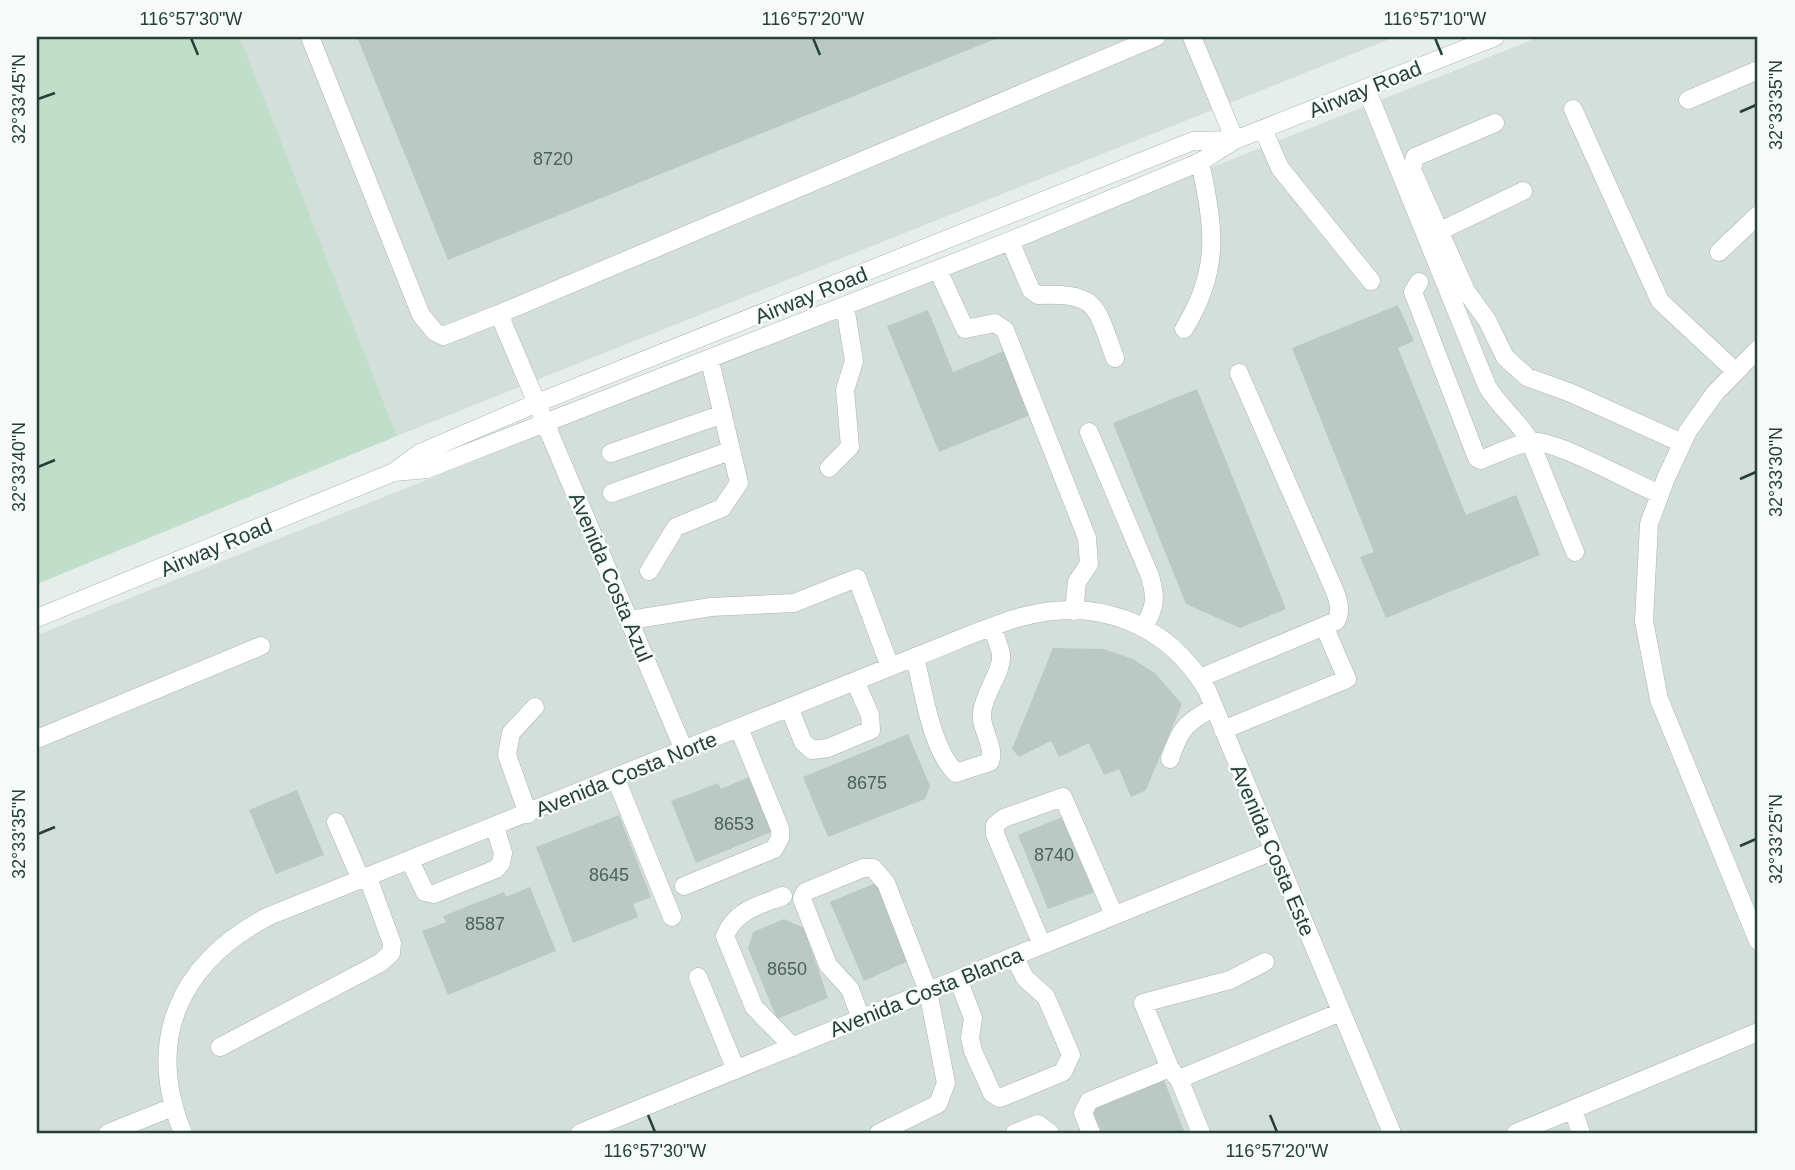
<svg xmlns="http://www.w3.org/2000/svg" width="1795" height="1170" font-family="Helvetica,sans-serif">
	<rect width="100%" height="100%" fill="#e6eeeb"/>
	<!-- built -->
	<path fill="#d4deda" d="M240,37H1395L397,436Z
		M1539,37H1758V1133H37V635Z"/>
	<!-- green -->
	<path fill="#c0deca" d="M37,37H240L397,436L37,584Z"/>
	<!-- building -->
	<path fill="#bbc9c4" d="M357,37H1000L448,260Z
		M1398,305L1414,341L1398,348L1466,515L1516,495L1540,555L1386,618L1360,557L1374,552L1292,348Z
		M928,310L953,372L1004,351L1030,415L939,452L887,326Z
		M1197,389L1286,609L1240,628L1186,604L1113,423Z
		M1053,648L1104,649L1133,659L1155,673L1182,704L1146,790L1131,797L1119,769L1104,775L1089,743L1059,757L1051,741L1019,757L1012,749Z
		M908,734L930,786L925,799L828,837L803,777Z
		M749,777L771,832L696,863L671,801L718,783L721,789Z
		M297,790L324,855L276,874L249,810Z
		M619,815L651,897L633,904L638,917L573,943L536,847Z
		M1067,815L1097,891L1048,909L1018,835Z
		M878,882L908,961L864,981L830,902Z
		M530,887L556,951L448,995L422,931L446,922L443,916L504,892L506,897Z
		M784,919L804,928L828,998L777,1019L748,948L753,932Z
		M1163,1078L1185,1133H1102L1091,1107Z"/>
	<g fill="none" stroke-linecap="round" stroke-linejoin="round">
		<!-- minor casing -->
		<g stroke="#a8b6b2" stroke-width="19">
			<path id="minor" d="M310,37L421,315L435,332L443,336L499,314
				M1192,37L1235,140
				M1366,88L1487,386C1499,407 1518,420 1530,441L1575,552
				M1688,100L1758,70
				M1573,109L1660,301L1735,371
				M1495,123L1415,157L1412,170L1466,291L1487,320L1505,357L1527,377L1571,393L1682,443
				M1263,129L1280,168L1371,281
				M1440,231L1523,191
				M1010,241L1031,290L1038,295C1099,293 1095,305 1115,358
				M1719,252L1758,215
				M938,270L965,329L995,323L1005,330L1087,538L1089,564L1077,582L1074,611
				M1419,282L1413,292L1477,458L1481,460C1496,454 1512,446 1528,442C1551,436 1633,484 1660,494
				M1184,329C1221,269 1214,228 1200,162
				M1758,349L1715,393L1688,431L1666,478L1649,524L1644,621L1659,699L1758,941
				M1089,432L1150,576C1156,597 1156,607 1144,626
				M611,453L723,414
				M829,468L850,447L845,390L854,361L845,306
				M394,472L427,469L1010,241L1200,162L1235,140L1495,37
				M612,493L730,451
				M649,571L676,527L722,508L739,483L710,361
				M37,618L394,472L420,453L537,403L1193,141L1235,140
				M630,620L711,607L794,603L857,578L890,667
				M915,657C923,689 931,749 956,773L990,762C996,747 980,729 982,713C984,692 1003,671 1001,655C1000,647 995,637 993,628
				M1200,678L1336,621C1345,606 1332,586 1326,571L1239,373
				M789,707L803,742L812,750L828,748L871,730L870,715L855,681
				M1223,730L1347,679L1324,626
				M37,739L261,646
				M684,750L499,314L1156,37
				M1170,759C1180,728 1186,723 1214,707
				M616,779L672,917
				M528,814L507,755L511,733L535,707
				M336,822L361,880
				M410,861L425,892L434,894L496,869L501,863L503,853L495,827
				M684,886L774,849L780,838V829L739,728
				M783,896C760,905 735,910 725,936L754,1007L793,1047
				M1042,945L995,834V825L1004,818L1063,797L1114,915
				M698,977L736,1070
				M958,979L973,1018L970,1038L973,1051L992,1093L1000,1098L1063,1072L1071,1055L1046,997L1025,978L1014,956
				M861,1019L850,989L828,965L802,899L805,892L863,868H873L886,883L928,991L946,1083L938,1104L879,1133
				M220,1047L380,963L391,953L392,943L368,878
				M1170,1068L1143,1003L1230,980L1265,962
				M1573,1110L1581,1133
				M108,1133L173,1107
				M183,1133C144,1038 181,962 269,916L915,657C950,644 985,627 1021,617C1097,596 1167,623 1207,690L1392,1133
				M580,1133L1273,851
				M1015,1133L1038,1124L1050,1133
				M1091,1133L1083,1113L1089,1101L1170,1068L1176,1076
				M1201,1133L1179,1079L1341,1012
				M1516,1133L1758,1032"/>
		</g>
		<!-- minor -->
		<use href="#minor" stroke="#fff" stroke-width="18"/>
	</g>
	<!-- ticks -->
	<path fill="none" stroke="#253f3a" stroke-width="2.5" d="M191,38L198,55M813,38L820,55M1435,38L1442,55M38,99L55,93M1740,112L1756,105M38,467L55,460M1740,479L1756,472M38,834L55,827M1740,846L1756,839M648,1115L655,1132M1270,1115L1277,1132"/>
	<g text-anchor="middle" dominant-baseline="central" stroke-width="5" stroke-linejoin="round" paint-order="stroke">
		<!-- number labels -->
		<g font-size="18" fill="#4a625c">
			<text x="553" y="159">8720</text>
			<text x="867" y="783">8675</text>
			<text x="734" y="824">8653</text>
			<text x="1054" y="855">8740</text>
			<text x="609" y="875">8645</text>
			<text x="485" y="924">8587</text>
			<text x="787" y="969">8650</text>
		</g>
		<!-- street labels -->
		<g font-size="21" fill="#253f3a" stroke="#f6faf9">
			<text transform="translate(1365 89) rotate(-22)">Airway Road</text>
			<text transform="translate(811 295) rotate(-22)">Airway Road</text>
			<text transform="translate(216 547) rotate(-23)">Airway Road</text>
			<text transform="translate(611 577) rotate(67)">Avenida Costa Azul</text>
			<text transform="translate(626 774) rotate(-22)">Avenida Costa Norte</text>
			<text transform="translate(1273 850) rotate(67)">Avenida Costa Este</text>
			<text transform="translate(926 992) rotate(-22)">Avenida Costa Blanca</text>
		</g>
	</g>
	<!-- border -->
	<rect width="1795" height="1170" fill="none" stroke="#f6faf9" stroke-width="77"/>
	<rect x="38" y="38" width="1718" height="1094" fill="none" stroke="#253f3a" stroke-width="2.5"/>
	<g font-size="18" text-anchor="middle" fill="#253f3a">
		<text x="191" y="25">116°57'30"W</text>
		<text x="813" y="25">116°57'20"W</text>
		<text x="1435" y="25">116°57'10"W</text>
		<text transform="translate(19 99) rotate(-90)" y="6">32°33'45"N</text>
		<text transform="translate(1776 105) rotate(-90)" y="6">32°33'35"N</text>
		<text transform="translate(19 467) rotate(-90)" y="6">32°33'40"N</text>
		<text transform="translate(1776 472) rotate(-90)" y="6">32°33'30"N</text>
		<text transform="translate(19 834) rotate(-90)" y="6">32°33'35"N</text>
		<text transform="translate(1776 839) rotate(-90)" y="6">32°33'25"N</text>
		<text x="655" y="1157">116°57'30"W</text>
		<text x="1277" y="1157">116°57'20"W</text>
	</g>
</svg>
